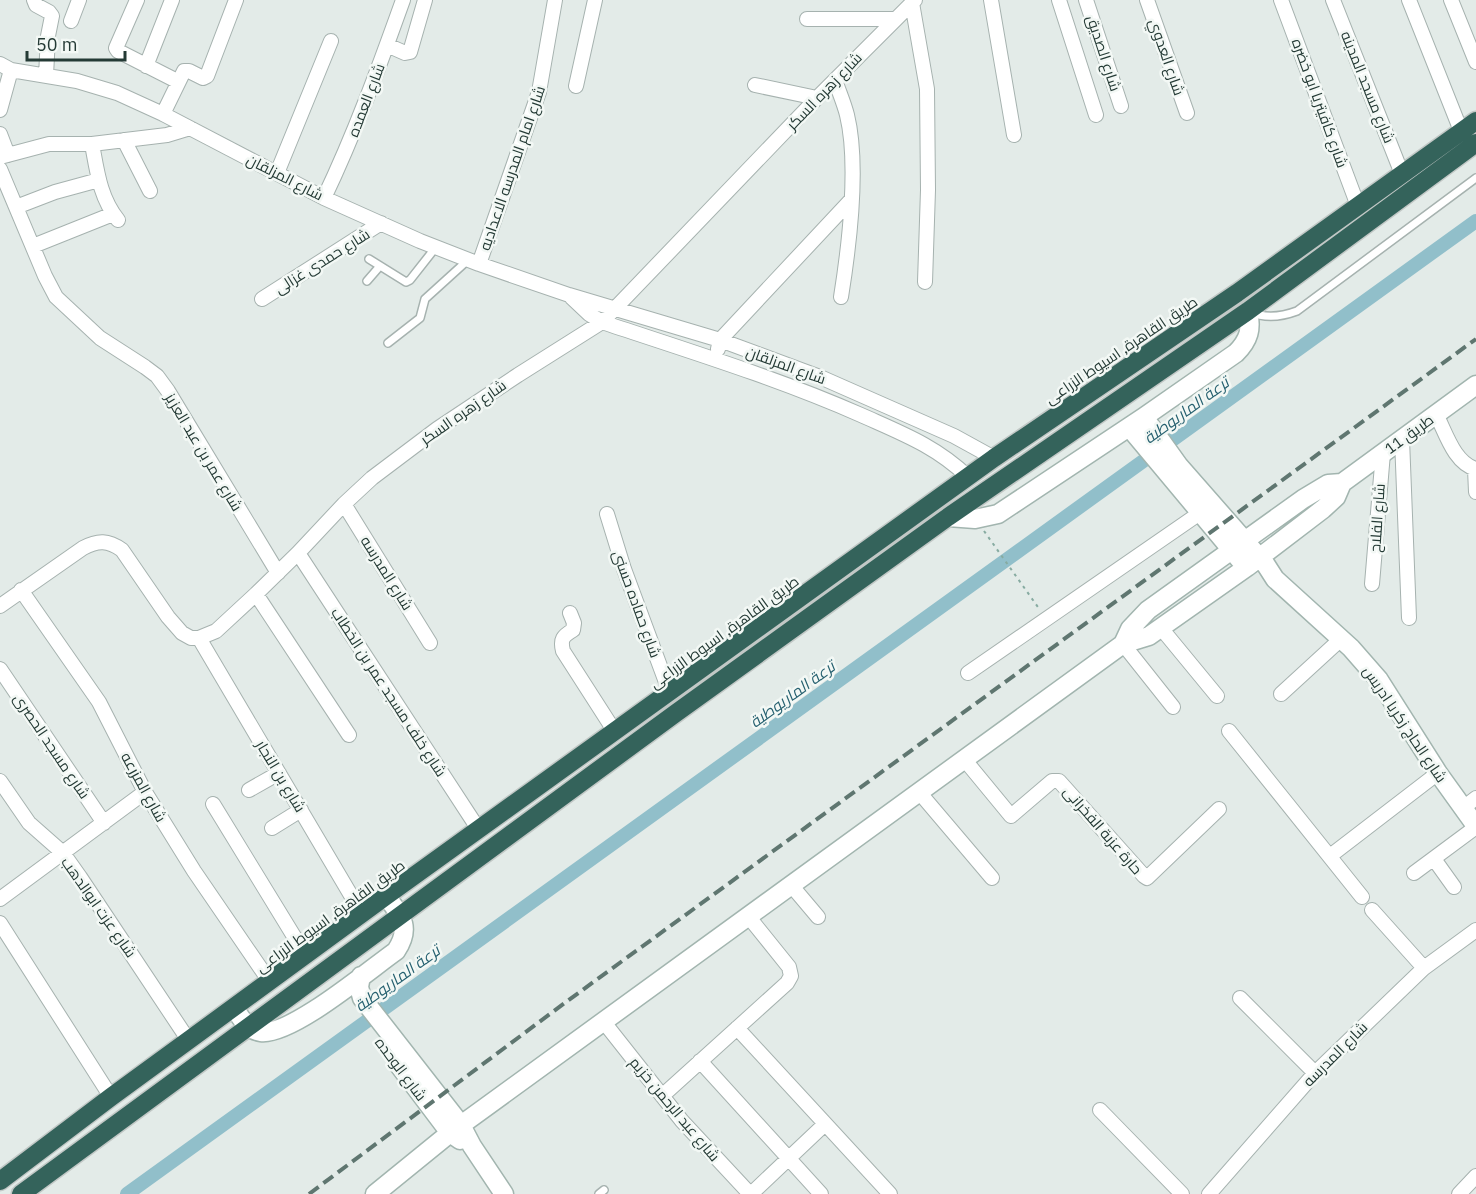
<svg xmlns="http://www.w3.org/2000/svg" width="1476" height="1194" font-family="'IBM Plex Sans',Cairo,sans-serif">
	<rect width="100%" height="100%" fill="#e3ebe8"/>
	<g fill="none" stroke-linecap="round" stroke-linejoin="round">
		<!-- canal -->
		<path stroke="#91bfca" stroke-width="14" d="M127,1194L1476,221"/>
		<!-- lane casing -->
		<g stroke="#a6b2af" stroke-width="10">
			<path id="lane" d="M369,259L406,282L410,280L436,247
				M367,281L380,266
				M1250,312C1266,319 1281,317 1297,311L1476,178
				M388,343L420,318L425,299L468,260
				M599,1194L604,1190"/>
		</g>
		<!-- street casing -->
		<g stroke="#a6b2af" stroke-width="16">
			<path id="street" d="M34,0L36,5L49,12L52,16L48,36L46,76
				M137,0L116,48L118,51L177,81
				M991,0L1014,135
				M1059,0L1096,115
				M1086,0L1121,106
				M1147,0L1187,113
				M1281,0L1358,206
				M1333,0L1402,174
				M1409,0L1461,131
				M1451,0L1476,62
				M912,3L927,89L928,190L925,282
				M807,19H896
				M71,21L79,0
				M387,45L405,53L410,52L425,0
				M0,64L11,70L77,81L117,93L163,114L324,198L420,241L479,264L569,295L720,340L820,377L954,436L994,458
				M146,66L172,0
				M835,80C839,92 844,103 847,115C859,164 849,247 841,297
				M755,85L817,98
				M576,86L595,0
				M0,110L11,70
				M163,114L184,71H189L203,78L207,76L236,0
				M0,134L8,155
				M124,140L150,191
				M92,144C97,171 100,198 118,220
				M0,157L49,144H92L167,135L190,128
				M0,169L45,276L56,297L100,338L145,367L157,376L168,391L278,573
				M277,173L331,41
				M324,198C355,133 379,67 403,0
				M16,207L55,192L99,180
				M33,246L113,214
				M479,264L539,92L555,0
				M571,297L589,314L602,322C689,351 777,378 861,415C901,433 936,446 968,477
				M262,299L381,223
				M718,349L720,340L851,200
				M1436,414C1446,433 1454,463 1476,469
				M1402,439L1409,618
				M1475,469L1476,492
				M344,504L430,643
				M607,514L624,569L670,693
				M298,553L479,830
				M1372,584L1383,453
				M21,590L99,702L145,792L194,871L270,982
				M256,594L349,735
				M0,606L83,548C98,540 108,540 122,550L168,617L182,633L191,638H199L216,631L256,594L298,553L344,504L372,478L437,429L518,375L602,322L817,98L915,0
				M570,613L574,623L573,630C563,636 560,639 563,651L615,732
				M1161,628L1217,696
				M199,638L362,914
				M1123,644L1173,707
				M0,669L104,823
				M968,673L1200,513
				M1281,694L1341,639
				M1229,731L1362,897
				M964,759L1011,816L1052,781H1059L1144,876L1147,878L1219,809
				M0,781L29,823L63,853L80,877L189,1041
				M249,790L279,773
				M919,792L992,878
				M213,804L306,956
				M1463,808L1476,798
				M272,828L301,810
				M1330,856L1438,773
				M1434,859L1454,887
				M1414,873L1476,827
				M791,885L818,917
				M0,899L145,792
				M1372,910L1424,968
				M0,923L111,1097
				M1240,998L1315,1073
				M603,1021L682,1121L750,1194
				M737,1028L890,1194
				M700,1061L821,1194
				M662,1096L787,983L791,976L789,967L748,916
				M1100,1110L1182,1194
				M751,1194L825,1124
				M1209,1194L1315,1073L1424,968L1476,930
				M1459,1194L1476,1176"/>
		</g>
		<!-- secondary casing -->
		<g stroke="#a2b5af" stroke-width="21">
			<path id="secondary" d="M1144,417L1179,466L1266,565L1275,579L1351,648L1379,680L1438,773L1476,826
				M1129,427L1240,560
				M948,517L975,519L998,514L1144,417L1236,353C1249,340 1252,329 1248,311
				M1123,644L1130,629L1148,610L1303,499L1328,484L1342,483
				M361,976L359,987L362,998L461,1125L472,1146L504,1194
				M234,1008C242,1019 247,1030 261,1032C291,1036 369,970 396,951C412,927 401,916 386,896
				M398,1064L450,1133L460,1140
				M375,1194L450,1133L1123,644L1149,636L1247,567L1323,509L1336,497L1342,483L1476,385"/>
		</g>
		<!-- highway casing -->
		<g stroke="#c2c8c6" stroke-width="21">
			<path id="highway" d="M0,1181L111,1097L386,896L994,458L1237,293L1476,121
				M21,1194L676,713L948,517L1248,311L1476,143"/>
		</g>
		<!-- path -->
		<path stroke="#87aba1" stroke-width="2" stroke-dasharray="3 4.5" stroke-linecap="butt" d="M984,531L1040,610"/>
		<!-- lane -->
		<use href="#lane" stroke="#fff" stroke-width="7"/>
		<!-- street -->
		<use href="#street" stroke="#fff" stroke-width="14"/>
		<!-- secondary -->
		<use href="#secondary" stroke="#fff" stroke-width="18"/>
		<!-- highway -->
		<use href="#highway" stroke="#34635b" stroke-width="18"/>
		<!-- rail -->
		<path stroke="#5f7670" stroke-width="4" stroke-dasharray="12 6" stroke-linecap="butt" d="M309,1194L566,1002L1476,339"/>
	</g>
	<g text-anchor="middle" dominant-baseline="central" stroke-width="5" stroke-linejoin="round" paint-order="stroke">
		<!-- street labels -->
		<g font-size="15" fill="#243a35" stroke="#f3f8f5">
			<text transform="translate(1104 53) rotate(72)">شارع الصديق</text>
			<text transform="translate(1167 57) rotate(71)">شارع العدوي</text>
			<text transform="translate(1368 87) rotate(68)">شارع مسجد المدينه</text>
			<text transform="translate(824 91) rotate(-46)">شارع زهره السكر</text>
			<text transform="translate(366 100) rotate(-69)">شارع العمده</text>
			<text transform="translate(1320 103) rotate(70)">شارع كافيتريا ابو خضره</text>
			<text transform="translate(512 168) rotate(-71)">شارع امام المدرسه الاعداديه</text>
			<text transform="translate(285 177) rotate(27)">شارع المزلقان</text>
			<text transform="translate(322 261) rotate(-32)">شارع حمدى غزالى</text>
			<text transform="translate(1121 350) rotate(-34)">طريق القاهرة, اسيوط الزراعى</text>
			<text transform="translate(786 365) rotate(20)">شارع المزلقان</text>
			<text transform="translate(463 412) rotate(-35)">شارع زهره السكر</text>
			<text transform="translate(1409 434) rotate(-36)">طريق 11</text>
			<text transform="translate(204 452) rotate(59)">شارع عمر بن عبد العزيز</text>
			<text transform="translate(1377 518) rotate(-86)">شارع الفلاح</text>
			<text transform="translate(387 573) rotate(58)">شارع المدرسه</text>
			<text transform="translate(637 604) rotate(70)">شارع حماده حسنى</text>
			<text transform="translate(724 632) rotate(-36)">طريق القاهرة, اسيوط الزراعى</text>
			<text transform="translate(389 692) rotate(57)">شارع خلف مسجد عمر بن الخطاب</text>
			<text transform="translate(1405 724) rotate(56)">شارع الحاج زكريا ادريس</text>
			<text transform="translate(52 746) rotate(56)">شارع مسجد الحصرى</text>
			<text transform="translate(281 776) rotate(59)">شارع بن النجار</text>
			<text transform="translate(144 787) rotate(61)">شارع المزرعه</text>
			<text transform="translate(1103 830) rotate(49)">حارة عزبة الفخرانى</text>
			<text transform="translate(99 907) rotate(55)">شارع عزت ابوالدهب</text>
			<text transform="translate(330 916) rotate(-36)">طريق القاهرة, اسيوط الزراعى</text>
			<text transform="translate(1335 1054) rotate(-45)">شارع المدرسه</text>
			<text transform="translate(401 1069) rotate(53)">شارع الوحده</text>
			<text transform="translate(675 1109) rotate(50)">شارع عبد الرحمن خزيم</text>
		</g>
		<!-- water labels -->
		<g font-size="16" font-style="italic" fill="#25606f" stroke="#f3f8f5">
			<text transform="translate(1186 410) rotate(-36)">ترعة الماريوطية</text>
			<text transform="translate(792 694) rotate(-36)">ترعة الماريوطية</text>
			<text transform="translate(397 978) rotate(-36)">ترعة الماريوطية</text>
		</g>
	</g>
	<!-- scale -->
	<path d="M27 51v9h98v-9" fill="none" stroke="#243a35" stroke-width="3"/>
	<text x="36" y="51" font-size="18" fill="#243a35" stroke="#f3f8f5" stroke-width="4.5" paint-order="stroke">50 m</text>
</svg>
